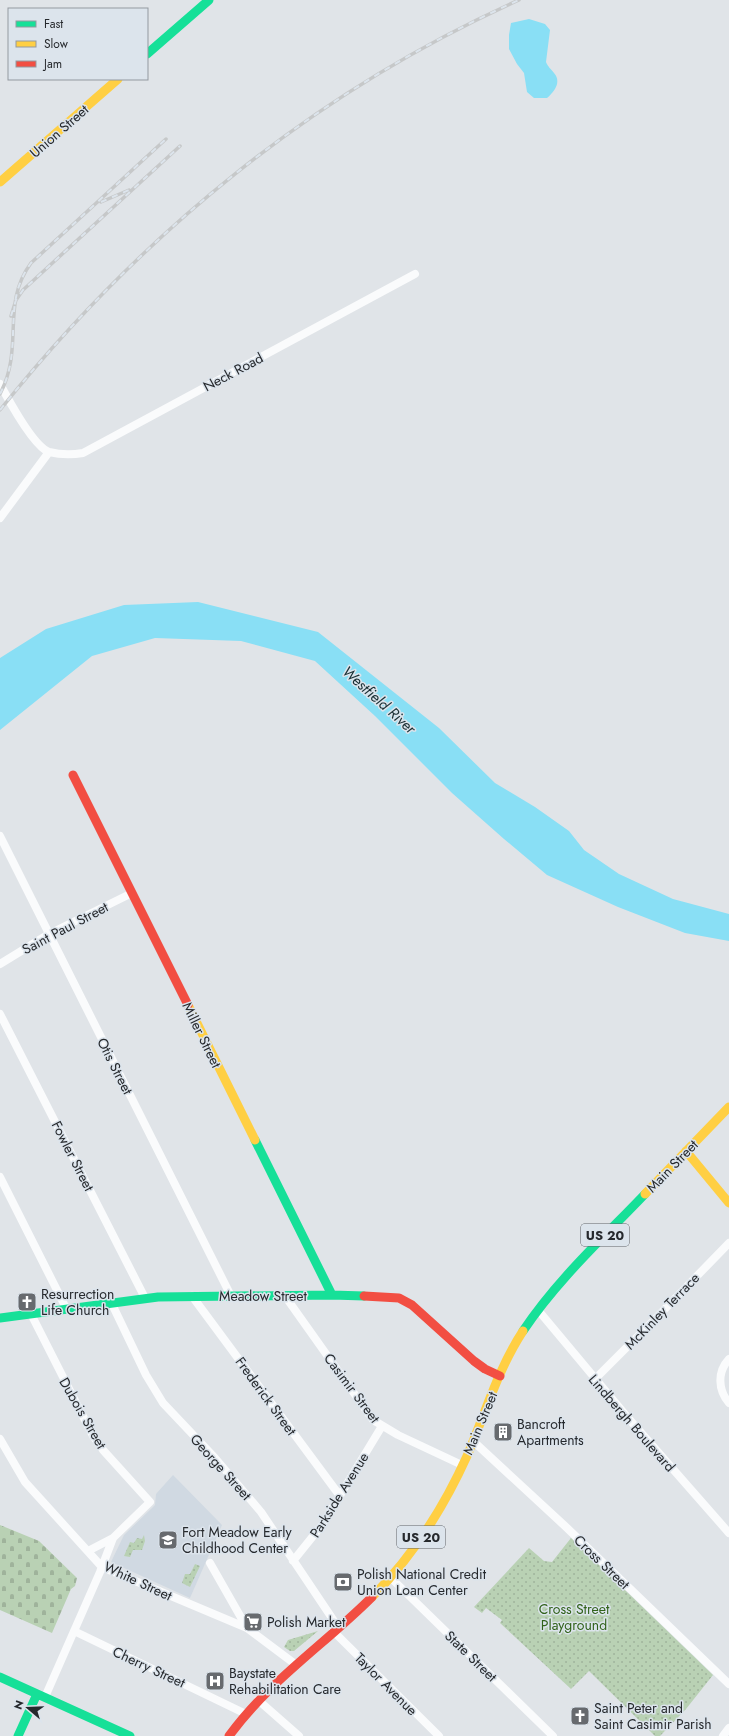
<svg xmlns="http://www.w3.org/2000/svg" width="729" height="1736" font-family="Jost,sans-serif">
	<defs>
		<pattern id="cemetery-stones" width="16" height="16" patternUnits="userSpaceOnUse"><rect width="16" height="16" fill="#b9d1b4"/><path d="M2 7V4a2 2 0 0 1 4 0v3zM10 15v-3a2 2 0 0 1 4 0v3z" fill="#9fb39b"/></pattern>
		<pattern id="park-dots" width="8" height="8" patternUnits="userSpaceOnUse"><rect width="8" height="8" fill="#b9d1b4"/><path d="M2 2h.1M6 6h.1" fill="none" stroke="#9fb39b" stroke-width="1.8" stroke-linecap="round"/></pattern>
	</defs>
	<rect width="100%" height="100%" fill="#e0e4e8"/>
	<!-- built -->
	<path fill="#d0d9e2" d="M173,1475L222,1525L190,1598L111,1562L124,1535L151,1509L155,1505L156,1494Z"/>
	<!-- cemetery -->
	<path fill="url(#cemetery-stones)" d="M0,1525L39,1541L77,1578L75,1586L71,1589L52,1633L0,1610Z"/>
	<!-- park -->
	<path fill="url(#park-dots)" d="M144,1535L145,1541L142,1550H133L130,1557L124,1556L130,1542L134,1543L137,1538L142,1539Z
		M571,1538L713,1675L686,1709L660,1736H655L589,1671L571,1689L500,1623L502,1620L486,1608L482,1613L474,1607L529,1548L544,1561L552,1562Z
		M195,1564L200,1566L190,1587L182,1583L185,1574H190Z
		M318,1631L294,1651H290L284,1647L288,1640Z"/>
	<!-- water -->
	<path fill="#89dff5" d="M529,19L545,24L550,30L546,62C548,67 551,69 554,73C562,82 554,92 547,98H534L527,92L524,73L517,64L509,49V35L511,23Z
		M198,602L318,632L439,728L495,783L535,807L569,831L584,850L619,874L673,899L729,914V941L685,933L618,907L547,875L504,839L452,793L375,716L315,661L241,641L155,638L92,656L0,730V658L46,629L124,605Z"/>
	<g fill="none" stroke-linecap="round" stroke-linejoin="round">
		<!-- street -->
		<path stroke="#fafbfc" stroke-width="8" d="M0,384C8,399 33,446 49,452C61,455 72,455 83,453L415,274
			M0,518L49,452
			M0,836L231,1296
			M0,964L49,934L132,893
			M0,1014L145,1298
			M0,1177L66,1308
			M192,1296L340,1496
			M285,1296L373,1420L398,1435L462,1465
			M111,1302L146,1375L163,1403L215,1458L261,1512L338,1627
			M538,1310L629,1419L729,1533
			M31,1314L93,1436L103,1450L150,1502L113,1538L100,1572L45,1697
			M729,1359C717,1372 718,1390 729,1403
			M595,1379L660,1314L729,1243
			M0,1439L25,1482L102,1567L247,1628L295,1664
			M473,1441L566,1527L729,1684
			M88,1551L113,1538
			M293,1561L322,1525L382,1426
			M210,1563L247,1628
			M390,1577L553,1736
			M74,1631L246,1714
			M333,1631L439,1736
			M258,1700L299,1736
			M723,1736L729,1728"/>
		<!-- fast -->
		<path stroke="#16e098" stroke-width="9" d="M147,54L209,0
			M255,1140L332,1295
			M0,1318L158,1297L332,1295L364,1296
			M523,1331C557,1280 603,1238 645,1194
			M0,1677L130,1736
			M18,1736L37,1694"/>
		<!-- slow -->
		<path stroke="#ffcf43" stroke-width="9" d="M0,182L118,79
			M188,1005L255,1140
			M686,1151L729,1203
			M645,1194L729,1107
			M372,1597C412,1557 444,1507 467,1456C485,1414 498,1369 523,1331"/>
		<!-- jam -->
		<path stroke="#f24e42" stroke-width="9" d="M73,775L188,1005
			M364,1296L399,1298L412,1305L474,1361L485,1369L500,1376
			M229,1736C270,1680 324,1645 372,1597"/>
		<!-- rail casing -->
		<g stroke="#c6c8c9" stroke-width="3.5">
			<path id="rail" d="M101,202L129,190
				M11,316L16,300L23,290L180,146
				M0,394C25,346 0,305 31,263L166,139
				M0,410C140,235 314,92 519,0"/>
		</g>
		<!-- rail -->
		<use href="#rail" stroke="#dce4ec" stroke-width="2" stroke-dasharray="6" stroke-linecap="butt"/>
	</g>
	<!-- icons -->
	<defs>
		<g id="church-square" transform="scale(1)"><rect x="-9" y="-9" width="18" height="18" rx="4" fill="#676a6e" stroke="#dce4ec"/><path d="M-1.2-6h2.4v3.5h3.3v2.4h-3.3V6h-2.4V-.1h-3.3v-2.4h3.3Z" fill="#fff"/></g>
		<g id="building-square" transform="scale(1)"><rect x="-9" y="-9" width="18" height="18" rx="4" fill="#676a6e" stroke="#dce4ec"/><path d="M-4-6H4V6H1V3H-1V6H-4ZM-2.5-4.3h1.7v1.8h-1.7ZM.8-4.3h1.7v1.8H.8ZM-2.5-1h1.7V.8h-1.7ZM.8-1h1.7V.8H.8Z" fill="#fff"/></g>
		<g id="school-square" transform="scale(1)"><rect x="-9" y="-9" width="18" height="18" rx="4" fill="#676a6e" stroke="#dce4ec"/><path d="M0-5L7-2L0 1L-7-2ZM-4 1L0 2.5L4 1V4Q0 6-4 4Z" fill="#fff"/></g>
		<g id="bank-square" transform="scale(1)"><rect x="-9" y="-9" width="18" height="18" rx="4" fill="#676a6e" stroke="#dce4ec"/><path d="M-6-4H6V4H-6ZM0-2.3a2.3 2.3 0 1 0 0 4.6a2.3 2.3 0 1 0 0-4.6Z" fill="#fff"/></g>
		<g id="supermarket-square" transform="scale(1)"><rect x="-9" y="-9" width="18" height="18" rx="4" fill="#676a6e" stroke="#dce4ec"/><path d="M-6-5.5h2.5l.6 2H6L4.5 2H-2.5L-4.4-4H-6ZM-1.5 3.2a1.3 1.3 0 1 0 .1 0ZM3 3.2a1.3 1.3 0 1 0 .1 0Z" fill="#fff"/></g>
		<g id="hospital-square" transform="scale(1)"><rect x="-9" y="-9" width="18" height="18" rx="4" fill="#676a6e" stroke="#dce4ec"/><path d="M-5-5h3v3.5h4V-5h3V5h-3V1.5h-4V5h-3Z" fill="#fff"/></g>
	</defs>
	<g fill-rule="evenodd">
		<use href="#church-square" x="27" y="1302"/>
		<use href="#building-square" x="503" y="1432"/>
		<use href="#school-square" x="168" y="1540"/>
		<use href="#bank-square" x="343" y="1582"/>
		<use href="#supermarket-square" x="253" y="1622"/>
		<use href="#hospital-square" x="215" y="1681"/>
		<use href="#church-square" x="580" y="1716"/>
	</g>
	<g text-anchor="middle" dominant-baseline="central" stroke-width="3" stroke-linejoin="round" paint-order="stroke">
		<!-- shield labels -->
		<g fill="#dce4ec" stroke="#5d6166" stroke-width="1">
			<rect x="581" y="1224" width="48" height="22" rx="3"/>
			<rect x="397" y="1526" width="48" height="22" rx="3"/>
		</g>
		<g font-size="13" font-weight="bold" fill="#26292d">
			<text x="605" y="1235">US 20</text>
			<text x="421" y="1537">US 20</text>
		</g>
		<!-- street labels -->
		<g font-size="14" fill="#26292d" stroke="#dce4ec">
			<text transform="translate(59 131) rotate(-41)">Union Street</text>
			<text transform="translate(233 372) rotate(-28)">Neck Road</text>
			<text transform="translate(65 928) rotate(-28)">Saint Paul Street</text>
			<text transform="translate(202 1035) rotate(64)">Miller Street</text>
			<text transform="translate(115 1066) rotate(63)">Otis Street</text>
			<text transform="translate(73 1156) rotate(63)">Fowler Street</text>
			<text transform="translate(672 1166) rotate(-46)">Main Street</text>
			<text x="263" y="1296">Meadow Street</text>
			<text transform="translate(662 1311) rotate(-46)">McKinley Terrace</text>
			<text transform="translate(352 1388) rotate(53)">Casimir Street</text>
			<text transform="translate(266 1396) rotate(54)">Frederick Street</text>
			<text transform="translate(83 1413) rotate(60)">Dubois Street</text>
			<text transform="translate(480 1423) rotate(-67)">Main Street</text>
			<text transform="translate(632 1423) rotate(49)">Lindbergh Boulevard</text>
			<text transform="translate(221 1467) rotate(48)">George Street</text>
			<text transform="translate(339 1495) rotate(-58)">Parkside Avenue</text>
			<text transform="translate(602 1562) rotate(44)">Cross Street</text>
			<text transform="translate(138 1581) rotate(25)">White Street</text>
			<text transform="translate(471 1656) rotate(44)">State Street</text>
			<text transform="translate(149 1667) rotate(25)">Cherry Street</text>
			<text transform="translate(386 1684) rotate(45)">Taylor Avenue</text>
		</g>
		<!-- poi labels -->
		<g font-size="14" fill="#26292d" stroke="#dce4ec" text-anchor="start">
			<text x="41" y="1294">Resurrection<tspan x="41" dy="16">Life Church</tspan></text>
			<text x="517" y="1424">Bancroft<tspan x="517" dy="16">Apartments</tspan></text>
			<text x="182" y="1532">Fort Meadow Early<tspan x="182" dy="16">Childhood Center</tspan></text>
			<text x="357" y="1574">Polish National Credit<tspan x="357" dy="16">Union Loan Center</tspan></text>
			<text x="267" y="1622">Polish Market</text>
			<text x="229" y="1673">Baystate<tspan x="229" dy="16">Rehabilitation Care</tspan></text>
			<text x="594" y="1708">Saint Peter and<tspan x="594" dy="16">Saint Casimir Parish</tspan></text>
		</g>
		<!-- park labels -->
		<g font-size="14" fill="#31621a" stroke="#dce4ec">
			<text x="574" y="1609">Cross Street<tspan x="574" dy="16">Playground</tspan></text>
		</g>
		<!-- water labels -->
		<g font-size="15" font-style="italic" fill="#192f34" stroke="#dce4ec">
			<text transform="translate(379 700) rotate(42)">Westfield River</text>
		</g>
	</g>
	<!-- legend -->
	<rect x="8" y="8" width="140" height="72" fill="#dce4ec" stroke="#9399a0"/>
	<rect x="16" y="21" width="20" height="6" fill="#16e098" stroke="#9399a0"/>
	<text x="44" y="28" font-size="12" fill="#26292d">Fast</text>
	<rect x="16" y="41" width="20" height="6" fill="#ffcf43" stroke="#9399a0"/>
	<text x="44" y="48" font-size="12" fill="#26292d">Slow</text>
	<rect x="16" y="61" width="20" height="6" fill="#f24e42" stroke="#9399a0"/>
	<text x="44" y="68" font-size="12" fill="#26292d">Jam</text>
	<!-- north arrow -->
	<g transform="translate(28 1708) rotate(289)" stroke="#dce4ec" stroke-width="3" paint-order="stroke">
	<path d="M0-3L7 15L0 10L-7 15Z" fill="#26292d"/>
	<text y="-6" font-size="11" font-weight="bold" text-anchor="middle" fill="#26292d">N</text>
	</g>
</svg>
